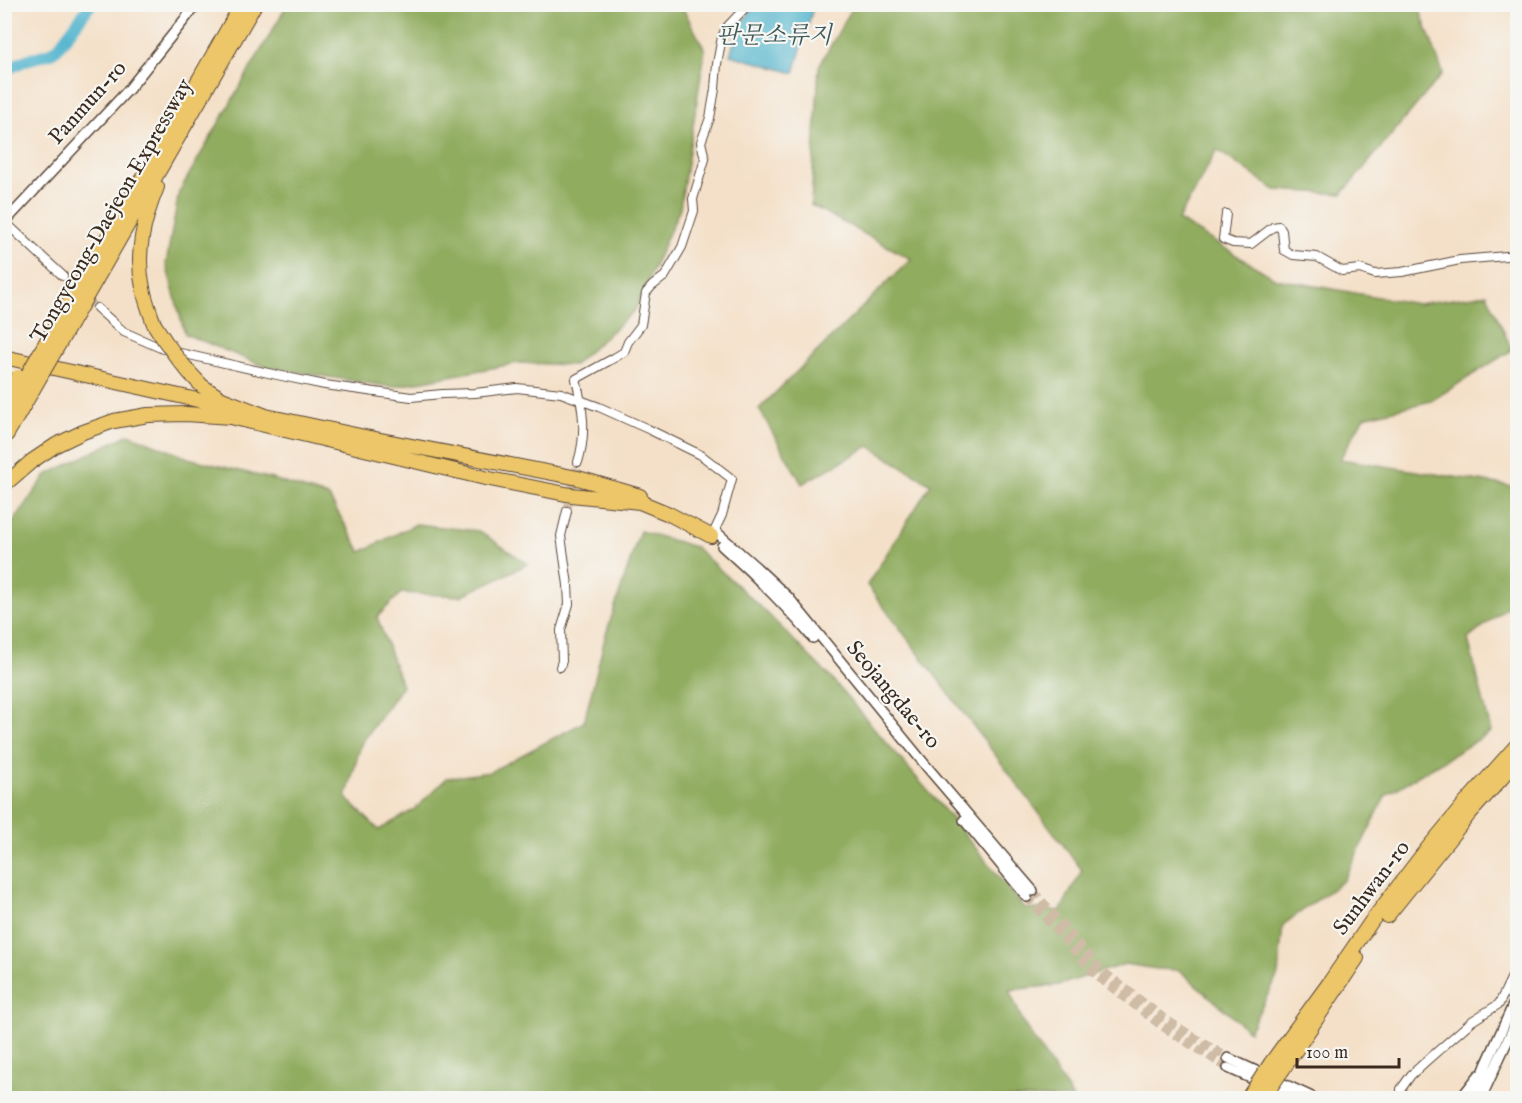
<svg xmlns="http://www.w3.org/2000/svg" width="1522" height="1103" font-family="'IM FELL English','Noto Serif KR',serif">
	<rect width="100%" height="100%" fill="#f6f6f2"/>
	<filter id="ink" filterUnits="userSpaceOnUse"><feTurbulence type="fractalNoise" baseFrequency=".0167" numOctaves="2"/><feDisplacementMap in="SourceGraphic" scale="12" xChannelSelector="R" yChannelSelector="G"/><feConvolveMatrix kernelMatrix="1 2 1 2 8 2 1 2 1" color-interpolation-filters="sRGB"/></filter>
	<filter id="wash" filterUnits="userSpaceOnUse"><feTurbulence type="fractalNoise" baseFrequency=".008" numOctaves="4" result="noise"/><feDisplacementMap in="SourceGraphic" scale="24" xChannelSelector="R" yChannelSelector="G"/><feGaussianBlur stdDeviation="1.35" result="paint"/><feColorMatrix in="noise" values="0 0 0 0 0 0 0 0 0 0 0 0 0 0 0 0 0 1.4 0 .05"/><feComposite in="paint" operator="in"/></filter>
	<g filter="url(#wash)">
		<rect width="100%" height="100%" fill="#f4e0c8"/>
		<!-- forest -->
		<path fill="#90ac5e" stroke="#666b3e" stroke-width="1.5" d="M287,5H681L705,50L680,208L635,310L574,365L518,363L392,387L266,367L185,334L166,264L179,192Z
			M854,5H1418L1443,73L1342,194L1275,190L1217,150L1178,220L1276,279L1418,304L1487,294L1512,350L1431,401L1364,417L1340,459L1517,487V599L1468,639L1491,732L1386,795L1344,880L1283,925L1278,975L1249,1031L1179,970L1157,969L1125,964L1059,985L1009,990L1025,1026L1073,1098H5V534L46,475L129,434L188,458L272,479L329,497L361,552L416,524L479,531L528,564L461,596L401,593L377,617L402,686L361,744L346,798L379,830L415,809L447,778L490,772L584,722L606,634L640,531L695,547L764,610L832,679L958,826L1024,908L1060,911L1082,870L867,585L931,484L869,446L802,484L759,409L911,259L811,205L819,66Z"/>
		<!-- water -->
		<path fill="#4eb2cc" stroke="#446e75" stroke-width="1.5" d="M755,5H814L794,73L730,55L738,28Z"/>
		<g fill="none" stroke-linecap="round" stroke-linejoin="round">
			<!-- river -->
			<path stroke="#4eb2cc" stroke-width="12" d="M4,71L26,60L51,53L57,49L91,4"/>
		</g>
	</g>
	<g filter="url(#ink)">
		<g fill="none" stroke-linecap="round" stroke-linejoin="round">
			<!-- minor-tunnel -->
			<path stroke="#cfbca6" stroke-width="8" stroke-dasharray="8 4" stroke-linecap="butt" d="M63,276L97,308
				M567,511L578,462"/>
			<!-- tertiary-tunnel -->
			<path stroke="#cfbca6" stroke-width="9" stroke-dasharray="9 4.5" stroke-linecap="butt" d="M1033,891L1101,970L1166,1020L1228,1058
				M1027,897L1096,975L1162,1026L1228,1068"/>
			<!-- minor casing -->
			<g stroke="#574538" stroke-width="10">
				<path id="minor" d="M1226,214L1223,239L1233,243L1251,244L1273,227L1279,226L1282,231L1284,250L1293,255L1317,257L1342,271L1360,269L1375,274L1402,272L1460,260L1518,255
					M5,222L63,276
					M97,308L124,332L163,349L277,375L325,385L411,397L442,394L475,393L517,388L561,393L599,407L648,429L701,455L732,479L722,515L713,534
					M578,462C587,433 583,408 576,379L614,358L624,352L628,342L641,325L646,293L652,286L665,276L682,247L694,211L693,199L705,159L701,142L710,118L715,89L717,64L722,37L726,28L744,9L745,4
					M560,667L562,661L561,630L569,604L568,585L561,536L567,511
					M1401,1098V1089L1411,1075L1424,1063L1472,1021L1499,1004L1518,964"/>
			</g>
			<!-- tertiary casing -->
			<g stroke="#574538" stroke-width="12">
				<path id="tertiary" d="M4,223L129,89L197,4
					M715,531L757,568L789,598L927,767L1033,891
					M722,546C756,576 784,604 813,638
					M964,820L1027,897
					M1228,1058L1314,1098
					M1228,1068L1295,1098
					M1461,1098L1479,1075
					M1473,1098L1487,1063L1518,994
					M1481,1098L1518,1018"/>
			</g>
			<!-- trunk casing -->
			<g stroke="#574538" stroke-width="16">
				<path id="trunk" d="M1387,916L1469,814L1518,760
					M1271,1063L1330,982L1371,922L1423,854L1462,807L1518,744
					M1283,1069L1357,958"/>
			</g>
			<!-- motorway casing -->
			<g stroke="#574538" stroke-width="16">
				<path id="motorway" d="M61,316L156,155L242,4
					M71,323L255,4
					M154,324C150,312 145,300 143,288C135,253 144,219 157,187
					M4,357L229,407
					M202,386L222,399L266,416L365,437L578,478L640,496
					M4,439L17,417
					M4,485L32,461L56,445L83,432L114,421L148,415L186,414L231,417L485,478L571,495L640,502L669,514L711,536"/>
			</g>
			<!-- minor -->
			<use href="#minor" stroke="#fff" stroke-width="8"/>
			<!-- tertiary -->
			<use href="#tertiary" stroke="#fff" stroke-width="9"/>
			<!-- trunk -->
			<use href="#trunk" stroke="#ecc669" stroke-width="14"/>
			<!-- motorway -->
			<use href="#motorway" stroke="#ecc669" stroke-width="14"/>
			<!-- trunk-bridge casing -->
			<g stroke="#574538" stroke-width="16" stroke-linecap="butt">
				<path id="trunk-bridge" d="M1248,1098L1271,1063
					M1263,1098L1283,1069"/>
			</g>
			<!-- motorway-bridge casing -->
			<g stroke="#574538" stroke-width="16" stroke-linecap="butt">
				<path id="motorway-bridge" d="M154,324C168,347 183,367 202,386
					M4,395L18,377
					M6,413L61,316
					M17,417L71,323"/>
			</g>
			<!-- trunk-bridge -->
			<use href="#trunk-bridge" stroke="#ecc669" stroke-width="14"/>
			<!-- motorway-bridge -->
			<use href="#motorway-bridge" stroke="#ecc669" stroke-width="14"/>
		</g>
	</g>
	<g text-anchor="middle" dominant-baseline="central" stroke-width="4.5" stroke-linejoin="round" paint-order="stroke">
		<!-- street labels -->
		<g font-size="22" fill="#3b2a1e" stroke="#f6f6f2">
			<text transform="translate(88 103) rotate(-48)">Panmun-ro</text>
			<text transform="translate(112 211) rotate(-60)">Tongyeong–Daejeon Expressway</text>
			<text transform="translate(893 695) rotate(50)">Seojangdae-ro</text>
			<text transform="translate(1372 888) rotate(-53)">Sunhwan-ro</text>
		</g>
		<!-- water labels -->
		<g font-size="24" font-style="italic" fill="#425a5b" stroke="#f6f6f2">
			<text x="774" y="36">판문소류지</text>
		</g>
	</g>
	<!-- margin -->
	<rect width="1522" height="1103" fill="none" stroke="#f6f6f2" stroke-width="24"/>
	<!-- scale -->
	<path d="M1297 1058v9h102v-9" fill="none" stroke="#3b2a1e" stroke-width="3"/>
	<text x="1306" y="1058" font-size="18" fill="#3b2a1e" stroke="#f6f6f2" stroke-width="4.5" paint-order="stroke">100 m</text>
</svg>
